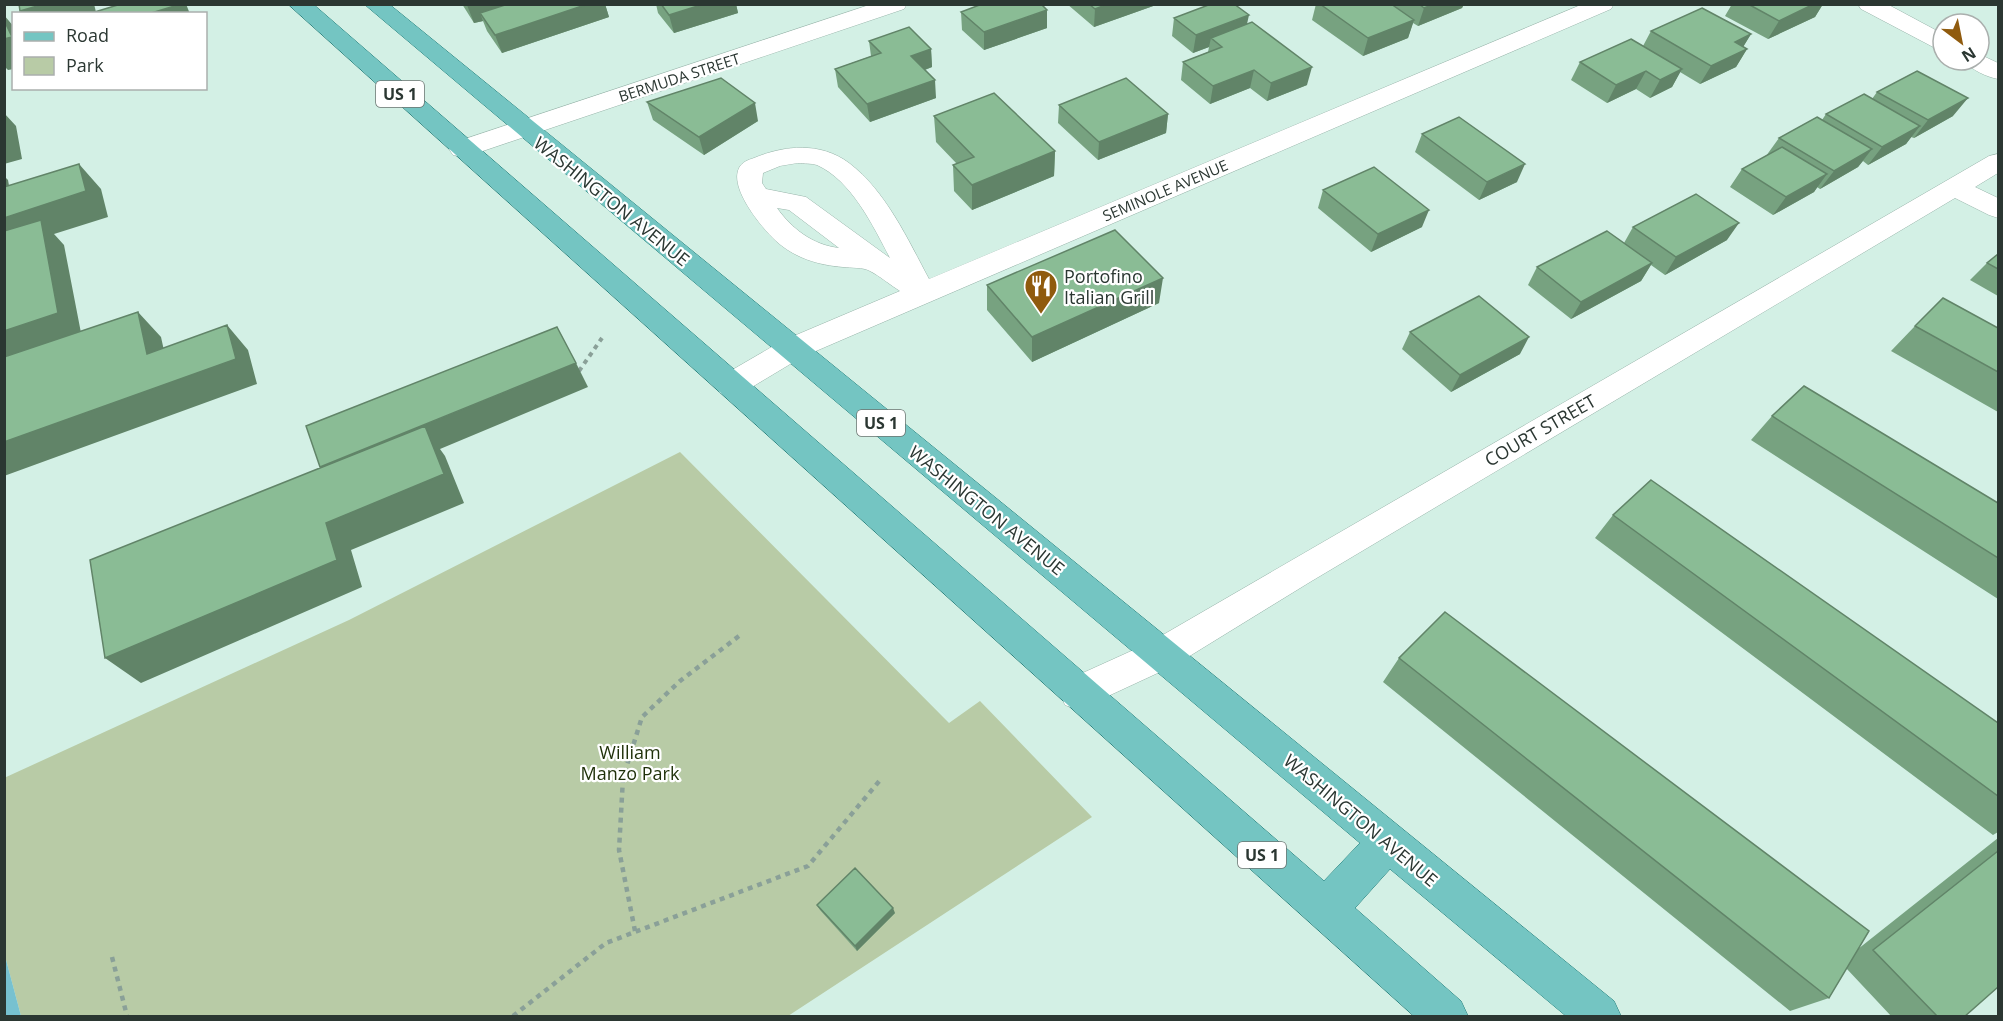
<svg xmlns="http://www.w3.org/2000/svg" width="2003" height="1021" font-family="'Open Sans',sans-serif">
	<rect width="100%" height="100%" fill="#d3f0e5"/>
	<!-- green -->
	<path fill="#b8cba6" d="M680,452L949,723L980,701L1092,817L788,1016H21L5,956L4,778L349,620Z"/>
	<!-- water -->
	<path fill="#77c1d0" d="M5,956L21,1016H5Z"/>
	<g fill="none" stroke-linecap="round" stroke-linejoin="round">
		<!-- minor casing -->
		<g stroke="#98b4aa" stroke-width="1">
			<path id="minor" d="M872,4H907L904,9L471,155L462,157L453,155L449,149L453,143Z
				M1583,4H1614L1611,9L802,357L742,393L731,396L720,393L716,385L720,377L782,341L900,291C890,285 880,276 870,271C863,267 851,268 843,267C818,265 795,258 776,241C761,227 729,188 739,168C742,162 748,160 754,158C785,145 821,142 849,163C886,191 908,240 929,279ZM798,163C804,164 811,163 817,165C852,181 873,226 890,258L806,197L766,189L762,183L763,173L780,166ZM777,208L789,210L839,248C813,245 792,229 777,208Z
				M1858,4H1887L1943,34V50L1935,48L1861,9Z
				M1979,54L1998,63V79C1987,77 1971,70 1964,60H1979Z
				M1998,154V173L1975,187L1998,198V218L1989,215L1955,198L1310,582L1175,665L1078,710L1065,705L1060,693L1065,681L1149,643L1989,156Z"/>
		</g>
		<!-- major casing -->
		<g stroke="#1e7a76" stroke-width="1">
			<path id="major" d="M288,4H313L1324,881L1360,843L364,4H389L1614,1001L1621,1016H1566L1390,869L1355,908L1461,1001L1468,1016H1414Z"/>
		</g>
		<!-- path-far1 -->
		<path stroke="#8aa098" stroke-width="4" stroke-dasharray="4.5 4.5" stroke-linecap="butt" d="M579,371L602,338"/>
		<!-- path -->
		<path stroke="#8aa098" stroke-width="4.5" stroke-dasharray="5 5" stroke-linecap="butt" d="M635,931L619,850L623,778L642,717L680,681L739,636
			M112,957L127,1016
			M513,1016L606,943L808,866L881,779"/>
		<!-- minor -->
		<use href="#minor" fill="#fff" fill-rule="evenodd"/>
		<!-- major -->
		<use href="#major" fill="#74c5c2" fill-rule="evenodd"/>
	</g>
	<!-- wall -->
	<path fill="#77a280" d="M462,4H605L609,17L502,53L487,31L483,21L474,23Z
		M656,4H736L738,13L674,33L658,13Z
		M1067,4H1156V5L1094,27Z
		M1316,4H1464L1462,8L1418,26L1413,23L1408,38L1363,56L1312,20Z
		M1732,4H1823L1815,17L1768,39L1725,16Z
		M961,12L1047,28L984,50L962,30Z
		M1174,18L1247,24L1307,85L1267,101L1250,88L1210,104L1181,80L1183,62L1208,52L1209,47L1193,53L1172,36Z
		M1651,31L1751,34L1743,47L1747,49L1736,67L1700,84L1680,72L1672,87L1650,98L1636,89L1607,103L1571,80L1580,62L1643,46Z
		M869,41L931,49L932,67L925,70L936,98L870,122L838,87L835,69L871,56Z
		M1877,92L1953,116L1914,138L1911,137L1906,144L1868,165L1863,161L1858,167L1820,189L1817,187L1814,192L1773,215L1730,187L1742,169L1766,156L1779,138L1822,120L1826,114L1872,99Z
		M647,102L758,121L704,155L653,120Z
		M1059,105L1168,114L1166,133L1098,160L1058,123Z
		M934,116L1055,151L1054,176L972,210L954,191L953,165L957,164L936,142Z
		M1422,134L1517,182L1479,200L1415,152Z
		M1323,190L1422,227L1371,252L1318,208Z
		M1633,227L1727,240L1665,275L1651,265L1641,281L1571,319L1528,285L1537,267L1624,243Z
		M1998,254V296L1970,280L1987,263Z
		M987,285L1159,303L1032,362L987,310Z
		M1915,326L1998,328V412L1891,351Z
		M1410,332L1520,354L1451,392L1402,349Z
		M1772,416L1998,503V599L1751,440Z
		M1613,515L1998,723V832L1993,835L1595,538Z
		M1399,658L1858,949L1998,838V987L1964,1017H1892L1846,968L1829,998L1790,1011L1383,682Z
		M817,905L895,913L857,951L820,910Z"/>
	<!-- shaded-wall -->
	<path fill="#618468" d="M44,4H94L96,12L91,14H22L20,11Z
		M181,4H186L190,14H148Z
		M470,4H520L480,13L483,21L474,23L467,5Z
		M588,4H605L609,17L502,53L495,35Z
		M704,4H736L738,13L674,33L669,15Z
		M1108,4L1156,5L1094,27L1095,9Z
		M1434,4H1464L1462,8L1418,26L1424,8Z
		M1814,4H1823L1815,17L1768,39L1779,21Z
		M1047,10V28L984,50V32Z
		M4,15L14,27V69L8,70L4,66Z
		M1249,15L1245,33L1211,38L1209,47L1193,53L1196,35Z
		M1414,20L1408,38L1363,56L1368,38Z
		M1751,34L1740,52L1747,49L1736,67L1700,84L1711,66L1735,42Z
		M931,49L932,67L913,74L911,56Z
		M1312,67L1307,85L1267,101L1271,83Z
		M1682,69L1672,87L1650,98L1660,80Z
		M1254,70L1250,88L1210,104L1213,86Z
		M1646,71L1636,89L1607,103L1616,85Z
		M935,80L936,98L870,122L867,104Z
		M1968,98L1953,116L1914,138L1928,120Z
		M755,103L758,121L704,155L699,137Z
		M4,113L16,126L22,159L4,164Z
		M1168,114L1166,133L1098,160L1099,142Z
		M1920,126L1906,144L1868,165L1882,147Z
		M1872,149L1858,167L1820,189L1834,171Z
		M1055,151L1054,176L972,210V185Z
		M79,164L101,189L108,217L54,234L64,245L82,338L12,363L4,356V176L8,180L14,214Z
		M1525,164L1517,182L1479,200L1487,182Z
		M1827,174L1814,192L1773,215L1786,197Z
		M1429,210L1422,227L1371,252L1378,234Z
		M1739,223L1727,240L1665,275L1676,257Z
		M1652,263L1641,281L1571,319L1581,302Z
		M1163,278L1159,303L1032,362V337Z
		M138,312L161,337L170,378L147,354Z
		M227,325L248,350L257,384L4,476V442Z
		M1529,337L1520,354L1451,392L1460,375Z
		M576,363L588,387L440,449L445,456L464,503L351,550L362,587L141,683L105,658L326,523L320,467Z
		M893,908L895,913L857,951L855,946Z"/>
	<!-- building -->
	<path fill="#8abc95" stroke="#618468" stroke-width="1.5" d="M19,4H44L20,11Z
		M121,4H181L148,14H88Z
		M508,4H588L495,35L480,13Z
		M661,4H704L669,15Z
		M982,4H1041L1047,10L984,32L961,12Z
		M1089,4H1108L1095,9Z
		M1211,4H1234L1249,15L1196,35L1174,18Z
		M1320,4H1391L1414,20L1368,38Z
		M1419,4H1434L1424,8Z
		M1748,4H1814L1779,21Z
		M1702,8L1751,34L1735,42L1747,49L1711,66L1651,31Z
		M4,20L12,37L4,39Z
		M1252,22L1312,67L1271,83L1254,70L1213,86L1183,62L1222,47L1211,38Z
		M909,27L931,49L911,56L935,80L867,104L835,69L881,53L869,41Z
		M1631,39L1682,69L1660,80L1646,71L1616,85L1580,62Z
		M1917,71L1968,98L1928,120L1877,92Z
		M721,78L755,103L699,137L647,102Z
		M1126,78L1168,114L1099,142L1059,105Z
		M994,93L1055,151L972,185L953,165L974,157L934,116Z
		M1864,94L1920,126L1882,147L1826,114Z
		M1459,117L1525,164L1487,182L1422,134Z
		M1817,117L1872,149L1834,171L1779,138Z
		M1782,147L1827,174L1786,197L1742,169Z
		M79,164L86,191L4,218V187Z
		M1374,167L1429,210L1378,234L1323,190Z
		M1696,194L1739,223L1676,257L1633,227Z
		M41,220L58,313L4,331V231Z
		M1115,230L1163,278L1032,337L987,285Z
		M1607,231L1652,263L1581,302L1537,267Z
		M1998,254V269L1987,263Z
		M1479,296L1529,337L1460,375L1410,332Z
		M1943,298L1998,328V372L1915,326Z
		M138,312L147,354L227,325L236,359L4,442V357Z
		M557,327L576,363L320,467L306,426Z
		M1804,386L1998,503V558L1772,416Z
		M425,426L444,474L326,523L337,560L105,658L90,560Z
		M1651,480L1998,723V796L1613,515Z
		M1445,612L1869,931L1829,998L1399,658Z
		M1998,851V987L1964,1017H1938L1873,950Z
		M855,868L893,908L855,946L817,905Z"/>
	<!-- icons -->
	<defs>
		<g id="restaurant-pin" transform="scale(1.725)"><path d="M0 17L-7.5 6A9.5 9.5 0 1 1 7.5 6Z" fill="#905b0e" stroke="#fff"/><path d="M-5-6h1v4h1v-4h1v4h1v-4h1v5L-1.5 .5V6h-2V.5L-5-1ZM5-6V6H3V1.5H1.5Q1.5-4 5-6Z" fill="#fff"/></g>
	</defs>
	<g fill-rule="evenodd">
		<use href="#restaurant-pin" x="1041" y="286"/>
	</g>
	<g text-anchor="middle" dominant-baseline="central" stroke-width="4.5" stroke-linejoin="round" paint-order="stroke">
		<!-- far-street labels -->
		<g font-size="15" fill="#2b3732" stroke="#fff">
			<text transform="translate(679 77) rotate(-18)">BERMUDA STREET</text>
			<text transform="translate(1165 190) rotate(-23)">SEMINOLE AVENUE</text>
		</g>
		<!-- shield labels -->
		<g fill="#fff" stroke="#6b7370" stroke-width="1.5">
			<rect x="376" y="81" width="48" height="26" rx="4.5"/>
			<rect x="857" y="410" width="48" height="26" rx="4.5"/>
			<rect x="1238" y="842" width="48" height="26" rx="4.5"/>
		</g>
		<g font-size="16" font-weight="bold" fill="#2b3732">
			<text x="400" y="94">US 1</text>
			<text x="881" y="423">US 1</text>
			<text x="1262" y="855">US 1</text>
		</g>
		<!-- street labels -->
		<g font-size="18" fill="#2b3732" stroke="#fff">
			<text transform="translate(612 201) rotate(39)">WASHINGTON AVENUE</text>
			<text transform="translate(1540 430) rotate(-30)">COURT STREET</text>
			<text transform="translate(987 510) rotate(39)">WASHINGTON AVENUE</text>
			<text transform="translate(1361 820) rotate(40)">WASHINGTON AVENUE</text>
		</g>
		<!-- poi labels -->
		<g font-size="18" fill="#2b3732" stroke="#fff" text-anchor="start">
			<text x="1064" y="276">Portofino<tspan x="1064" dy="21">Italian Grill</tspan></text>
		</g>
		<!-- park labels -->
		<g font-size="18" fill="#1f3009" stroke="#fff">
			<text x="630" y="752">William<tspan x="630" dy="21">Manzo Park</tspan></text>
		</g>
	</g>
	<!-- border -->
	<rect width="2003" height="1021" fill="none" stroke="#2b3732" stroke-width="12"/>
	<!-- legend -->
	<rect x="12" y="12" width="195" height="78" fill="#ffffff" stroke="#aaafad" stroke-width="1.5"/>
	<rect x="24" y="32" width="30" height="9" fill="#74c5c2" stroke="#aaafad" stroke-width="1.5"/>
	<text x="66" y="42" font-size="18" fill="#2b3732">Road</text>
	<rect x="24" y="57" width="30" height="18" fill="#b8cba6" stroke="#aaafad" stroke-width="1.5"/>
	<text x="66" y="72" font-size="18" fill="#2b3732">Park</text>
	<!-- north arrow -->
	<g transform="translate(1961 42) rotate(148)"><circle r="28" fill="#ffffff" stroke="#aaafad" stroke-width="1.5"/>
	<path d="M0-4.5L10 22L0 15L-10 22Z" fill="#905b0e"/>
	<text y="-9" font-size="16" font-weight="bold" text-anchor="middle" fill="#2b3732">N</text>
	</g>
</svg>
